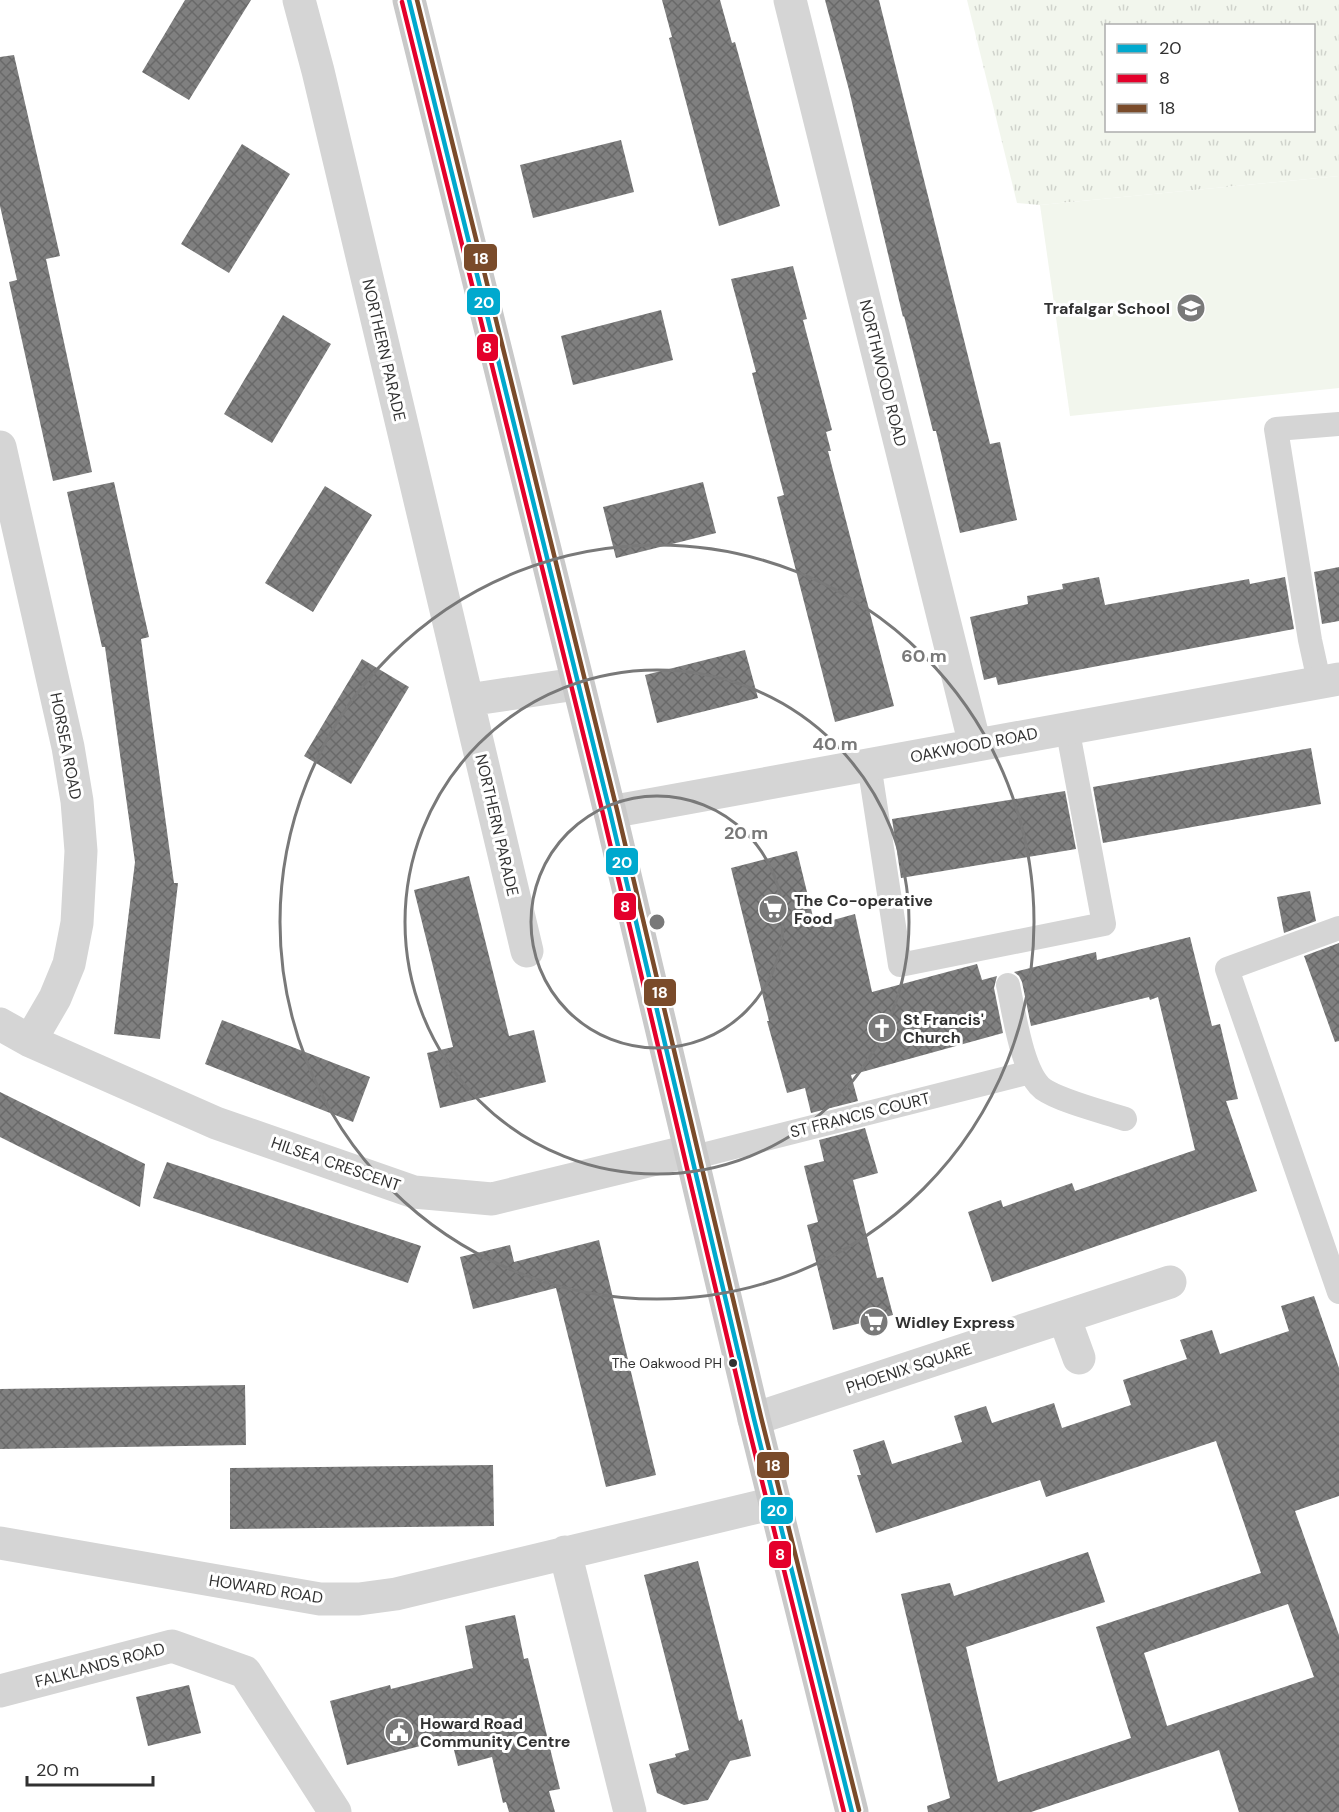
<svg xmlns="http://www.w3.org/2000/svg" width="1339" height="1812" font-family="'DM Sans',sans-serif">
	<defs>
		<pattern id="grass-tufts" width="24" height="20" patternUnits="userSpaceOnUse" patternTransform="scale(1.5)"><rect width="24" height="20" fill="#f2f6ed"/><path d="M3 7l-1-3M5 7V3M7 7l1-3M15 17l-1-3M17 17v-4M19 17l1-3" fill="none" stroke="#d0d3cc"/></pattern>
		<pattern id="building-cross-hatch" width="8" height="8" patternUnits="userSpaceOnUse" patternTransform="scale(1.5)"><rect width="8" height="8" fill="#808080"/><path d="M0 0l8 8M0 8l8-8" fill="none" stroke="#696969"/></pattern>
	</defs>
	<rect width="100%" height="100%" fill="#fff"/>
	<!-- grass -->
	<path fill="url(#grass-tufts)" fill-rule="evenodd" d="M967,0H1339V176L1040,205L1017,203ZM1106,26H1314V130H1106Z"/>
	<!-- garden -->
	<path fill="#f2f6ed" d="M1339,176V388L1070,416L1040,205Z"/>
	<!-- building -->
	<path fill="url(#building-cross-hatch)" fill-rule="evenodd" d="M185,0H251L189,100L142,72Z
		M662,0H720L732,43L735,42L780,206L719,226L669,38L672,37Z
		M825,0H879L990,444L1000,442L1017,520L960,533L936,431H933L904,316L903,317L849,90Z
		M14,55L60,256L46,259L92,472L53,481L9,282L17,280L0,206V57Z
		M621,140L634,192L533,218L520,165Z
		M242,144L290,174L229,273L181,244Z
		M793,266L807,319L803,320L832,430L826,432L831,451H828L894,706L835,722L777,497L784,495L752,373L756,372L731,279Z
		M661,310L673,360L573,385L561,336Z
		M283,315L331,344L272,443L224,414Z
		M114,482L149,637L141,639L174,883H178L160,1039L114,1034L135,862L105,647H102L67,492Z
		M703,482L716,533L616,558L603,507Z
		M325,486L372,515L313,612L265,583Z
		M1339,567V621L1322,624L1314,572Z
		M1099,577L1105,605L1249,579L1250,584L1285,577L1294,629L998,685L996,677L984,680L970,617L1028,604L1027,596L1063,589L1062,584Z
		M745,650L758,698L657,723L645,675Z
		M362,659L409,687L351,784L304,756Z
		M1311,748L1321,804L1103,843L1093,787Z
		M1065,791L1076,849L901,878L892,819Z
		M797,851L815,925L855,914L872,992L977,964L982,980L997,976L994,988L1003,1033L851,1075L858,1101L811,1113L805,1088L787,1093L767,1021H769L731,868Z
		M469,876L509,1036L534,1030L546,1082L440,1108L427,1053L453,1047L414,890Z
		M1310,891L1316,921L1284,933L1277,897Z
		M1190,937L1212,1026L1220,1024L1238,1099L1226,1101L1257,1191L992,1282L968,1212L1001,1200L1003,1207L1072,1183L1075,1191L1195,1150L1158,997L1150,1000L1149,997L1031,1026L1022,982L1019,976L1014,972L1096,952L1097,960Z
		M1339,943V1041L1335,1042L1304,956Z
		M222,1020L370,1077L353,1122L205,1064Z
		M0,1092L145,1164L140,1207L0,1137Z
		M865,1128L878,1173L853,1180L877,1278L883,1277L893,1315L833,1330L807,1225L818,1222L804,1166L824,1161L819,1140Z
		M167,1162L421,1246L408,1283L153,1198Z
		M599,1240L656,1475L606,1487L556,1288L473,1309L460,1257L510,1245L514,1262Z
		M1314,1296L1339,1368V1496L1295,1511L1339,1635V1812H1239L1219,1750L1031,1812H928L927,1806L950,1798L901,1594L950,1583L954,1596L1088,1552L1105,1602L966,1647L998,1782L1131,1738L1096,1627L1261,1573L1216,1441L1046,1497L1040,1480L876,1533L857,1475H861L853,1450L884,1440L892,1464L962,1442L954,1416L986,1406L992,1423L1054,1403L1062,1428L1131,1405L1123,1380L1187,1359L1180,1340L1212,1330L1220,1354L1289,1331L1281,1306ZM1288,1604L1314,1677L1167,1726L1144,1653Z
		M245,1385L246,1445L0,1449V1389Z
		M493,1465L494,1526L230,1529V1468Z
		M698,1561L739,1721L742,1719L751,1756L730,1761L708,1800L684,1805L657,1793L649,1764L676,1757L675,1754L689,1750L644,1575Z
		M515,1615L524,1659L528,1658L560,1789L549,1791L555,1812H509L506,1802L503,1803L492,1757L458,1766L451,1738L347,1765L330,1701L390,1685L391,1689L473,1668L465,1626Z
		M189,1685L201,1733L148,1746L136,1697Z"/>
	<g fill="none" stroke-linecap="round" stroke-linejoin="round">
		<!-- lane -->
		<path stroke="#d5d5d5" stroke-width="24" d="M1319,681L1310,640L1276,429L1339,424
			M869,764L900,965L1104,924L1067,727
			M1339,928L1227,969L1339,1292
			M1008,985C1014,1012 1022,1073 1043,1089C1060,1101 1104,1112 1125,1119
			M691,1158L1030,1072"/>
		<!-- street -->
		<path stroke="#d5d5d5" stroke-width="33" d="M299,0L318,71L527,951
			M790,0L975,745
			M0,447L68,747L77,801L81,851L77,923L69,964L55,998L30,1041
			M468,700L576,684
			M610,812L1339,679
			M0,1024L30,1041L216,1123L414,1192L492,1199L689,1151
			M1064,1317L1079,1358
			M754,1419L1170,1282
			M0,1543L320,1599H359L396,1594L774,1503
			M565,1552L630,1812
			M0,1691L172,1646L245,1672L335,1812"/>
		<!-- primary -->
		<path stroke="#c9c9c9" stroke-width="33" d="M409,0L610,812L754,1419L852,1812"/>
		<!-- bus-1 casing -->
		<g stroke="#fff" stroke-width="9">
			<path id="bus-1" d="M409,0L610,812L754,1419L852,1812"/>
		</g>
		<!-- bus-2 casing -->
		<g stroke="#fff" stroke-width="9">
			<path id="bus-2" d="M402,2L603,814L747,1421L844,1812"/>
		</g>
		<!-- bus-3 casing -->
		<g stroke="#fff" stroke-width="9">
			<path id="bus-3" d="M417,0L617,810L761,1417L859,1810"/>
		</g>
		<!-- bus-1 -->
		<use href="#bus-1" stroke="#00a9ce" stroke-width="4.5"/>
		<!-- bus-2 -->
		<use href="#bus-2" stroke="#e4002b" stroke-width="4.5"/>
		<!-- bus-3 -->
		<use href="#bus-3" stroke="#7a4b2a" stroke-width="4.5"/>
	</g>
	<!-- distance rings -->
	<g fill="none" stroke="#797979" stroke-width="3">
		<circle cx="657" cy="922" r="126"/>
		<circle cx="657" cy="922" r="252"/>
		<circle cx="657" cy="922" r="377"/>
	</g>
	<!-- icons -->
	<defs>
		<g id="school-disc" transform="scale(1.5)"><circle r="9.5" fill="#797979" stroke="#fff"/><path d="M0-5L7-2L0 1L-7-2ZM-4 1L0 2.5L4 1V4Q0 6-4 4Z" fill="#fff"/></g>
		<g id="supermarket-disc" transform="scale(1.5)"><circle r="9.5" fill="#797979" stroke="#fff"/><path d="M-6-5.5h2.5l.6 2H6L4.5 2H-2.5L-4.4-4H-6ZM-1.5 3.2a1.3 1.3 0 1 0 .1 0ZM3 3.2a1.3 1.3 0 1 0 .1 0Z" fill="#fff"/></g>
		<g id="church-disc" transform="scale(1.5)"><circle r="9.5" fill="#797979" stroke="#fff"/><path d="M-1.2-6h2.4v3.5h3.3v2.4h-3.3V6h-2.4V-.1h-3.3v-2.4h3.3Z" fill="#fff"/></g>
		<g id="civic-disc" transform="scale(1.5)"><circle r="9.5" fill="#797979" stroke="#fff"/><path d="M-.6-6.5H3V-4.5H.6V-3L4-1V1h2V6H-6V1h2V-1L-.6-3ZM-1.2 2.5V6h2.4V2.5Z" fill="#fff"/></g>
	</defs>
	<g fill-rule="evenodd">
		<use href="#school-disc" x="1191" y="308"/>
		<use href="#supermarket-disc" x="773" y="909"/>
		<use href="#church-disc" x="882" y="1028"/>
		<use href="#supermarket-disc" x="874" y="1322"/>
		<use href="#civic-disc" x="399" y="1732"/>
	</g>
	<!-- markers -->
	<circle fill="#313131" stroke="#fff" stroke-width="2" cx="733" cy="1363" r="5"/>
	<g text-anchor="middle" dominant-baseline="central" stroke-width="6" stroke-linejoin="round" paint-order="stroke">
		<!-- bus labels -->
		<g font-size="14" fill="#313131" stroke="#fff" text-anchor="end">
			<text x="722" y="1363">The Oakwood PH</text>
		</g>
		<!-- poi labels -->
		<g font-size="16" font-weight="bold" fill="#313131" stroke="#fff" text-anchor="start">
			<text x="1170" y="308" text-anchor="end">Trafalgar School</text>
			<text x="794" y="900">The Co-operative<tspan x="794" dy="18">Food</tspan></text>
			<text x="903" y="1019">St Francis'<tspan x="903" dy="18">Church</tspan></text>
			<text x="895" y="1322">Widley Express</text>
			<text x="420" y="1723">Howard Road<tspan x="420" dy="18">Community Centre</tspan></text>
		</g>
		<!-- street labels -->
		<g font-size="16" fill="#313131" stroke="#fff">
			<text transform="translate(384 350) rotate(77)">NORTHERN PARADE</text>
			<text transform="translate(883 373) rotate(76)">NORTHWOOD ROAD</text>
			<text transform="translate(974 745) rotate(-11)">OAKWOOD ROAD</text>
			<text transform="translate(66 746) rotate(79)">HORSEA ROAD</text>
			<text transform="translate(497 825) rotate(77)">NORTHERN PARADE</text>
			<text transform="translate(860 1115) rotate(-14)">ST FRANCIS COURT</text>
			<text transform="translate(336 1164) rotate(19)">HILSEA CRESCENT</text>
			<text transform="translate(909 1368) rotate(-18)">PHOENIX SQUARE</text>
			<text transform="translate(266 1589) rotate(9)">HOWARD ROAD</text>
			<text transform="translate(100 1665) rotate(-15)">FALKLANDS ROAD</text>
		</g>
	</g>
	<circle cx="657" cy="922" r="9" fill="#797979" stroke="#fff" stroke-width="3"/>
	<g font-size="18" text-anchor="middle" font-weight="bold" fill="#797979" stroke="#fff" stroke-width="6" stroke-linejoin="round" paint-order="stroke">
		<text x="924" y="662">60 m</text>
		<text x="835" y="750">40 m</text>
		<text x="746" y="839">20 m</text>
	</g>
	<g stroke="#fff" stroke-width="2">
		<rect x="463" y="243" width="35" height="29" rx="6" fill="#7a4b2a"/>
		<rect x="466" y="287" width="35" height="29" rx="6" fill="#00a9ce"/>
		<rect x="476" y="333" width="23" height="29" rx="6" fill="#e4002b"/>
		<rect x="605" y="847" width="34" height="29" rx="6" fill="#00a9ce"/>
		<rect x="613" y="892" width="24" height="29" rx="6" fill="#e4002b"/>
		<rect x="643" y="978" width="34" height="29" rx="6" fill="#7a4b2a"/>
		<rect x="756" y="1451" width="34" height="28" rx="6" fill="#7a4b2a"/>
		<rect x="760" y="1496" width="34" height="29" rx="6" fill="#00a9ce"/>
		<rect x="768" y="1540" width="24" height="29" rx="6" fill="#e4002b"/>
	</g>
	<g font-size="16" text-anchor="middle" font-weight="bold" fill="#fff">
		<text x="481" y="264">18</text>
		<text x="484" y="308">20</text>
		<text x="487" y="353">8</text>
		<text x="622" y="868">20</text>
		<text x="625" y="912">8</text>
		<text x="660" y="998">18</text>
		<text x="773" y="1471">18</text>
		<text x="777" y="1516">20</text>
		<text x="780" y="1560">8</text>
	</g>
	<!-- legend -->
	<rect x="1105" y="24" width="210" height="108" fill="#ffffff" stroke="#adadad" stroke-width="1.5"/>
	<rect x="1117" y="44" width="30" height="9" fill="#00a9ce" stroke="#adadad" stroke-width="1.5"/>
	<text x="1159" y="54" font-size="18" fill="#313131">20</text>
	<rect x="1117" y="74" width="30" height="9" fill="#e4002b" stroke="#adadad" stroke-width="1.5"/>
	<text x="1159" y="84" font-size="18" fill="#313131">8</text>
	<rect x="1117" y="104" width="30" height="9" fill="#7a4b2a" stroke="#adadad" stroke-width="1.5"/>
	<text x="1159" y="114" font-size="18" fill="#313131">18</text>
	<!-- scale -->
	<path d="M27 1776v9h126v-9" fill="none" stroke="#313131" stroke-width="3"/>
	<text x="36" y="1776" font-size="18" fill="#313131" stroke="#ffffff" stroke-width="4.5" paint-order="stroke">20 m</text>
</svg>
